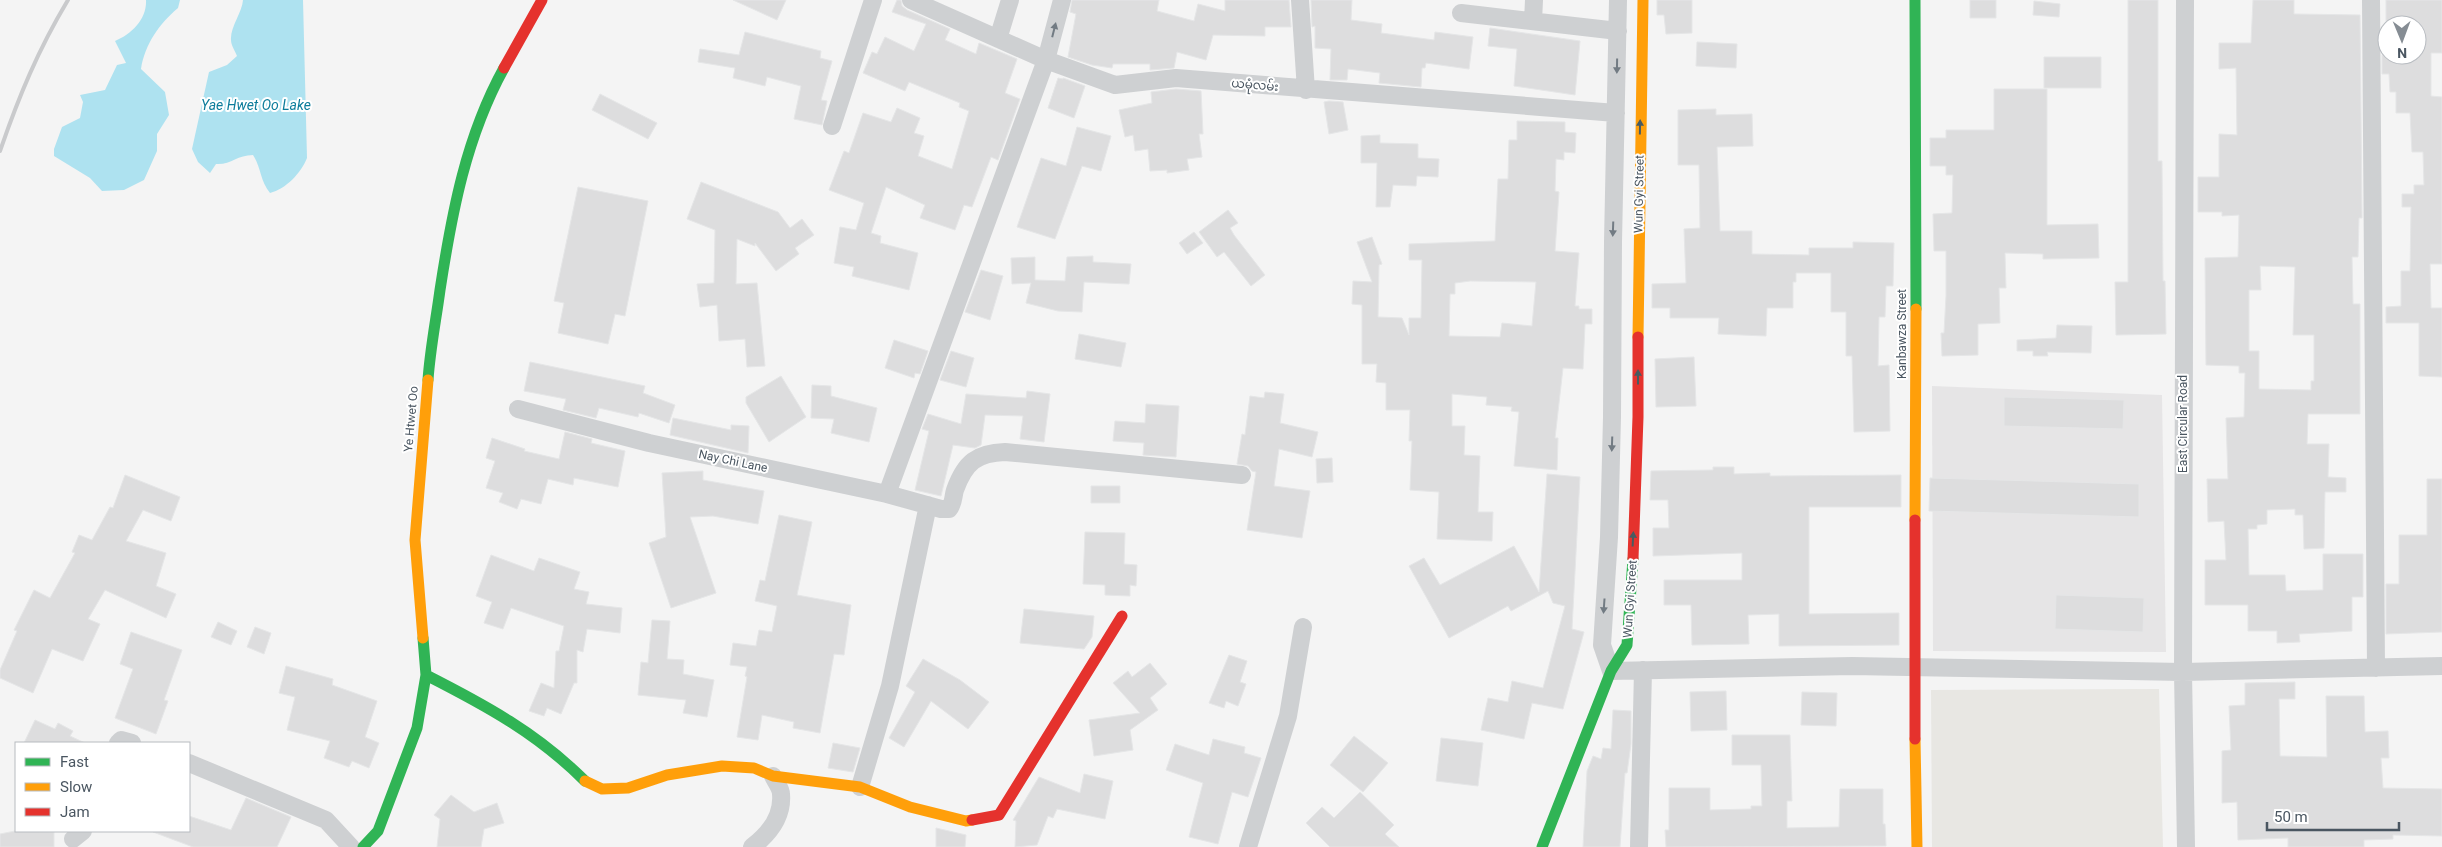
<svg xmlns="http://www.w3.org/2000/svg" width="2442" height="847" font-family="Roboto,'Noto Sans Myanmar',sans-serif">
	<rect width="100%" height="100%" fill="#f4f4f4"/>
	<!-- commercial -->
	<path fill="#e8e7e3" d="M2159,689L2163,847H1932L1931,690Z"/>
	<!-- education -->
	<path fill="#e6e5e6" d="M1932,386L2162,395L2166,652L1933,651Z"/>
	<!-- water -->
	<path fill="#aee2f0" d="M146,0H180L178,8C159,24 145,44 141,69L165,92L169,115L157,134V151L144,180L124,190L102,191L90,178L54,156V149L62,127L80,118L83,102L80,95L105,90L117,65L126,63L115,41C132,34 147,19 146,0Z
		M243,0H303L307,158C301,173 286,189 270,193C260,181 261,167 253,155C237,155 231,165 216,164L210,173L198,162L192,149L209,72L227,65L237,56C235,51 231,45 231,40C230,27 242,13 243,0Z"/>
	<!-- building -->
	<path fill="#ddddde" stroke="#e5e6e7" fill-rule="evenodd" d="M733,0H786L777,20Z
		M897,0H901L902,6L907,10L950,29L945,40L976,54L979,43L1017,59L1005,93L1020,99L998,160L991,157L972,207L964,205L955,230L920,218L925,205L886,187L871,233L881,236L880,243L918,253L909,290L852,276L854,267L834,263L840,227L856,230L864,203L829,190L844,151L849,153L863,113L891,122L897,108L920,118L914,133L924,136L918,156L952,169L969,111L959,107L960,103L909,82L905,91L863,73L872,52L877,54L885,37L914,51L926,24L892,12Z
		M1072,0H1159L1157,11L1194,21L1198,4L1225,11V0H1289L1291,27H1265V36L1213,35L1206,60L1177,52L1174,68L1150,70V64H1113L1112,68L1092,65L1068,57L1076,14L1070,12Z
		M1311,0H1352L1351,20L1382,24L1381,33L1434,40L1435,32L1473,37L1469,69L1426,63L1425,68H1422L1421,87L1379,83L1380,73L1348,69L1347,80H1330L1331,49L1315,48V26L1312,27Z
		M1657,0H1692V33L1666,34L1664,15H1657Z
		M1970,0H1996V18H1970Z
		M2128,0H2158V161H2162L2163,281H2165L2166,334L2116,335L2115,282H2128Z
		M2253,0H2294V14L2360,15L2362,218H2359L2358,257H2352L2353,304H2360V414H2308L2307,444H2329L2328,477L2346,478V492H2325L2324,548L2304,549L2303,515H2295V509L2267,510V524L2257,525V529H2248L2249,575H2285L2286,591L2323,590V554H2363V597H2352V631L2299,634L2300,642L2277,643V631H2248V605H2205V560H2226L2224,521L2208,522L2207,479H2228L2226,418L2244,417L2245,373H2239V366L2206,365L2205,258L2238,257L2239,215L2222,216V212H2198V177H2219V134L2237,135L2236,68L2219,69V43H2251ZM2260,266L2295,267L2293,335H2314V381H2311V390L2259,389V351H2249V290H2261Z
		M2386,0H2442V53H2431V96L2442,97V264H2430L2431,308H2442V377L2419,376V323H2386V307L2401,306V271H2410L2411,207H2402V194H2414V185H2424L2423,152H2412L2410,113H2396V92H2390L2389,74H2382V55H2417V25H2386Z
		M2034,1L2060,4L2059,17L2033,15Z
		M1490,28L1580,41L1575,95L1514,86L1517,49L1488,46Z
		M745,32L821,51L820,58L832,61L821,100L827,101L822,125L794,119L801,86L767,77L765,86L733,78L735,68L698,62L700,49L739,55Z
		M1697,42L1737,44L1736,68L1696,66Z
		M2044,57H2101V88H2044Z
		M1058,78L1063,79V78L1085,86L1074,118L1048,108Z
		M1176,89L1201,91L1203,134H1199L1202,157L1187,159L1189,170L1167,173V170L1150,171L1148,149L1135,151L1133,135L1125,137L1119,110L1152,103L1151,92Z
		M1994,89H2047V225L2098,224L2099,258L2043,259V254L2005,253L2006,288H1999L2000,323L1978,324V355L1942,356L1941,333H1944L1946,296V251H1934L1933,214L1952,213L1953,175H1946V166H1930V138H1946V130H1994Z
		M600,94L657,123L648,139L592,110Z
		M1329,101L1343,102L1348,130L1329,134L1324,102Z
		M1716,109V115L1752,114L1753,146L1717,147L1720,231H1752V254L1809,255V248H1853V242L1894,243L1893,286H1886L1885,317H1879L1878,366L1889,365L1890,431L1854,432L1852,356H1846V312H1831V273H1796V282H1793V308H1767L1766,336L1718,334L1719,318H1670V308H1652V284L1686,283L1684,229L1700,228L1699,165H1678V110Z
		M1517,121L1565,122V132L1576,133L1575,153L1564,152V160L1556,159L1555,191L1559,192L1555,251L1579,253L1575,306H1579V309H1592V324H1585L1583,369L1563,368L1555,438H1558L1557,470L1514,466L1519,412L1511,411L1512,407L1486,405L1487,397L1452,394V426H1465L1464,455L1480,456L1478,512H1493L1492,541L1437,539L1439,492L1410,490L1412,441H1409L1410,410H1386V383L1376,382L1377,364H1362V305L1352,304L1353,281L1372,282L1357,242L1372,237L1382,264L1379,265L1378,317L1402,318L1409,335V318H1421L1422,260H1409V244L1495,241L1498,179H1508L1509,140H1517ZM1470,281L1536,282L1532,326L1502,323L1500,337L1449,336L1450,294H1455V283Z
		M1077,127L1111,136L1101,171L1082,166L1055,239L1017,227L1041,158L1066,166Z
		M1380,135V143L1418,144V158L1439,159L1438,177L1417,176L1416,186L1393,185L1390,207H1376L1377,163H1361V136Z
		M701,182L778,212L790,228L802,219L814,235L795,248L799,254L776,271L755,243V246L737,239L736,284L757,283L765,366L747,367L745,339L719,341L717,305L700,307L697,284L714,283L715,230L687,219Z
		M578,187L648,201L625,316L615,314L608,344L558,333L564,303L554,301Z
		M1228,210L1238,223L1230,228L1234,235L1265,275L1251,286L1224,252L1217,257L1199,232Z
		M1194,232L1203,243L1187,254L1179,243Z
		M1093,256V262L1131,264L1129,284L1084,282L1082,312L1058,311L1026,303L1031,283L1012,284L1011,258L1035,257V280L1065,281L1067,257Z
		M981,270L1003,276L990,320L965,312Z
		M2057,325L2092,326L2091,353L2047,352L2048,356H2033V351H2017V340L2056,338Z
		M1079,334L1126,343L1121,367L1075,359Z
		M894,340L928,351L920,374L915,373L914,378L885,368Z
		M951,351L974,358L966,387L940,380Z
		M1694,357L1696,406L1656,407L1655,359Z
		M530,362L645,386L643,393L675,405L669,423L639,413L638,417L599,408L596,418L563,410L566,399L524,391Z
		M781,376L806,417L769,442L746,403V397Z
		M812,385L831,386V396L877,408L869,442L831,433L834,419L811,418Z
		M1027,391L1050,394L1044,442L1020,439L1023,416L985,415L981,445L975,448L953,445L941,496L915,490L929,431L922,429L928,414L961,424L966,394L1026,398Z
		M1265,392L1284,394L1280,423L1318,432L1312,457L1279,449L1274,486L1310,491L1302,538L1247,530L1256,472L1252,471L1248,466L1237,464L1242,434L1245,435L1250,396L1264,398Z
		M2004,397L2124,400L2123,429L2004,426Z
		M1146,404L1179,406L1176,457L1143,455L1144,443L1113,441L1115,421L1145,423Z
		M673,418L731,430V425L749,426L748,453L670,435Z
		M565,432L592,439L591,443L625,451L618,487L574,478L573,485L548,479L541,504L521,499L517,509L499,502L503,493L486,488L495,461L486,458L492,438L525,449L524,451L559,459Z
		M1332,458L1333,482L1317,483L1316,459Z
		M1713,467H1734V474L1770,473V476L1901,475V507H1809V614L1899,613V645L1779,646V614L1748,615L1749,644L1692,645L1691,605H1664V580H1742V553L1653,556V528H1669L1668,500H1650L1651,471L1713,470Z
		M703,471V480L764,491L758,524L713,516L690,517L716,593L671,608L649,543L666,537L662,473Z
		M1547,474L1580,477L1572,629L1584,632L1563,709L1532,703L1524,739L1481,730L1488,698L1508,702L1512,681L1543,688L1565,606L1553,603L1548,591L1511,611L1508,606L1449,638L1409,566L1424,558L1440,585L1514,546L1539,592Z
		M125,475L180,497L171,521L143,510L126,541L166,553L156,586L176,594L166,618L105,590L88,619L100,624L83,661L52,649L33,693L0,678V670L17,631L14,630L34,590L50,598L75,553L72,552L79,535L92,540L110,507L113,508Z
		M1930,478L2139,484V517L1929,511Z
		M2427,479H2442V632L2386,634V584H2399V535H2427Z
		M1091,486H1120V503H1091Z
		M779,515L812,522L797,595L851,605L844,655L834,654L820,733L793,728L794,722L762,715L758,740L737,737L747,677L745,676L747,667L730,665L733,643L756,646L759,630L772,632L777,606L755,601L760,580L765,581Z
		M1085,532L1125,533L1124,564L1137,565L1136,586L1130,585V596L1105,595V585L1083,584Z
		M491,555L534,571L539,558L580,572L574,589L589,592L586,604L622,608L620,633L587,629L583,652L577,650V683H574L561,714L547,708L544,716L529,711L541,683L554,688L556,651H559L564,626L511,608L503,629L484,623L492,602L476,596Z
		M2056,595L2144,598L2143,632L2055,629Z
		M1024,609L1094,616L1092,637L1084,649L1020,643Z
		M652,620L670,621L667,659L684,660L683,674L714,680L707,717L683,713L686,700L638,695L641,662L648,663Z
		M218,622L237,631L231,645L211,637Z
		M255,627L271,633L264,654L247,647Z
		M131,632L182,650L164,700L168,701L156,734L115,718L133,669L120,664Z
		M1229,655L1247,661L1240,682L1246,684L1238,706L1226,701L1224,708L1209,703Z
		M923,659L960,680L989,702L968,729L931,701L904,747L889,738L915,692L906,686Z
		M1150,663L1167,684L1150,698L1158,710L1130,730L1133,750L1094,756L1089,720L1140,713L1113,683L1128,671L1132,677Z
		M286,666L333,679L332,685L377,701L365,737L379,743L369,768L352,761L349,767L324,758L330,741L287,730L295,697L279,693Z
		M2295,682V699H2279L2280,756L2327,757L2326,696H2364L2365,732L2388,731L2389,758H2381L2383,788L2442,789V836L2393,835V839L2364,840V847H2288V838L2238,840L2237,802L2222,803V751L2231,750L2229,706L2245,705V683Z
		M1726,691L1727,730L1691,731L1690,692Z
		M1802,692L1837,693L1836,726L1801,725Z
		M1613,710L1631,711V744L1627,773H1625L1620,847H1583L1587,771L1593,756L1601,759L1603,748L1611,749Z
		M35,720L55,729L58,723L73,731L70,736L85,743H24Z
		M1732,735H1790L1792,801H1787V828L1839,827L1840,789H1883V824H1885L1886,846L1666,847L1665,830H1669V788H1710V810L1751,809V806H1762L1761,765H1732Z
		M1354,736L1388,763L1363,792L1330,765Z
		M1441,738L1483,743L1478,786L1436,781Z
		M1213,739L1245,747L1244,753L1261,758L1248,797L1232,792L1218,844L1189,837L1203,783L1166,770L1175,744L1209,755Z
		M833,743L860,748L853,772L828,768Z
		M1084,774L1113,781L1105,819L1057,809L1053,818L1048,816L1037,845L1015,847L1016,821L1013,820L1039,777L1080,793Z
		M1360,792L1394,825L1385,834L1399,847H1330L1306,823L1322,807L1334,818Z
		M451,795L474,812L497,803L504,823L484,829L481,847H437L440,819L434,815Z
		M246,798L291,817L277,847H193L153,832L189,831V816L231,830Z
		M936,828L966,835L965,847H936Z
		M15,831L54,832V847H0V834Z"/>
	<g fill="none" stroke-linecap="round" stroke-linejoin="round">
		<!-- street -->
		<path stroke="#ced0d2" stroke-width="18" d="M911,0L1046,60L1115,85L1176,78L1616,113
			M1300,0L1306,90
			M1618,0L1613,242L1612,417L1609,537L1602,645L1611,671L1852,666L2183,672L2442,666
			M2185,0L2183,672L2186,847
			M2371,0L2376,668
			M1461,13L1618,31
			M1533,21L1534,0
			M998,39L1010,0
			M832,126L873,0
			M518,409L649,443L887,494L941,509H949C954,503 953,496 955,490C965,462 977,453 1005,452L1242,475
			M887,494L1046,60L1062,0
			M118,743L121,740L132,743
			M189,763L326,820L351,847
			M860,787L890,686L928,505
			M73,839L83,831
			M752,847C769,834 783,817 781,794C781,788 775,781 773,776
			M1248,847L1288,716L1303,627
			M1639,847L1643,670"/>
		<!-- fast -->
		<path stroke="#30b455" stroke-width="11" d="M1915,0L1916,309
			M428,380C430,350 436,320 440,290C452,212 466,137 504,68
			M426,675C485,705 537,733 585,781
			M363,847L378,831L417,728L426,675L423,638
			M1542,847L1611,671L1627,645L1633,559"/>
		<!-- slow -->
		<path stroke="#ff9f0a" stroke-width="11" d="M1638,337L1643,0
			M1915,520L1916,309
			M423,638L415,540L428,380
			M1915,739L1917,847
			M585,781L602,789L628,788L667,775L722,766L754,768L773,776L860,787L910,807L966,821L972,820"/>
		<!-- jam -->
		<path stroke="#e5322d" stroke-width="11" d="M504,68L542,0
			M1633,559L1638,417V337
			M1915,739V520
			M972,820L999,815L1122,616"/>
		<!-- rail -->
		<path stroke="#c9cacc" stroke-width="4" d="M0,151C19,96 38,50 68,0"/>
	</g>
	<!-- one-way arrows -->
	<defs><path id="oneway-solid" d="M-6-.8H1V-3.2L6.5 0L1 3.2V.8H-6Z" transform="scale(1.25)"/></defs>
	<g fill="#727b83">
		<use href="#oneway-solid" transform="translate(1054 30) rotate(-76)"/>
		<use href="#oneway-solid" transform="translate(1617 66) rotate(91)"/>
		<use href="#oneway-solid" transform="translate(1613 229) rotate(92)"/>
		<use href="#oneway-solid" transform="translate(1612 444) rotate(92)"/>
		<use href="#oneway-solid" transform="translate(1604 606) rotate(94)"/>
	</g>
	<g fill="#495b60">
		<use href="#oneway-solid" transform="translate(1640 127) rotate(-89)"/>
		<use href="#oneway-solid" transform="translate(1638 377) rotate(-90)"/>
		<use href="#oneway-solid" transform="translate(1633 539) rotate(-87)"/>
	</g>
	<g text-anchor="middle" dominant-baseline="central" stroke-width="4" stroke-linejoin="round" paint-order="stroke">
		<!-- street labels -->
		<g font-size="12" fill="#4a5661" stroke="#fff">
			<text transform="translate(1255 85) rotate(5)">ယမုံလမ်း</text>
			<text transform="translate(1639 194) rotate(-89)">Wun Gyi Street</text>
			<text transform="translate(1902 334) rotate(-90)">Kanbawza Street</text>
			<text transform="translate(411 419) rotate(-85)">Ye Htwet Oo</text>
			<text transform="translate(2183 424) rotate(-90)">East Circular Road</text>
			<text transform="translate(733 461) rotate(12)">Nay Chi Lane</text>
			<text transform="translate(1630 599) rotate(-86)">Wun Gyi Street</text>
		</g>
		<!-- water labels -->
		<g font-size="14" font-style="italic" fill="#0c7c9b" stroke="#fff">
			<text x="256" y="105">Yae Hwet Oo Lake</text>
		</g>
	</g>
	<!-- legend -->
	<rect x="15" y="742" width="175" height="90" fill="#ffffff" stroke="#b7bbc0"/>
	<rect x="25" y="758" width="25" height="8" fill="#30b455" stroke="#b7bbc0"/>
	<text x="60" y="767" font-size="15" fill="#4a5661">Fast</text>
	<rect x="25" y="783" width="25" height="8" fill="#ff9f0a" stroke="#b7bbc0"/>
	<text x="60" y="792" font-size="15" fill="#4a5661">Slow</text>
	<rect x="25" y="808" width="25" height="8" fill="#e5322d" stroke="#b7bbc0"/>
	<text x="60" y="817" font-size="15" fill="#4a5661">Jam</text>
	<!-- north arrow -->
	<g transform="translate(2402 40) rotate(179)"><circle r="24" fill="#ffffff" stroke="#b7bbc0"/>
	<path d="M0-4L9 19L0 12L-9 19Z" fill="#868d94"/>
	<text y="-8" font-size="14" font-weight="bold" text-anchor="middle" fill="#4a5661">N</text>
	</g>
	<!-- scale -->
	<path d="M2267 822v8h132v-8" fill="none" stroke="#4a5661" stroke-width="2.5"/>
	<text x="2274" y="822" font-size="15" fill="#4a5661" stroke="#ffffff" stroke-width="4" paint-order="stroke">50 m</text>
</svg>
